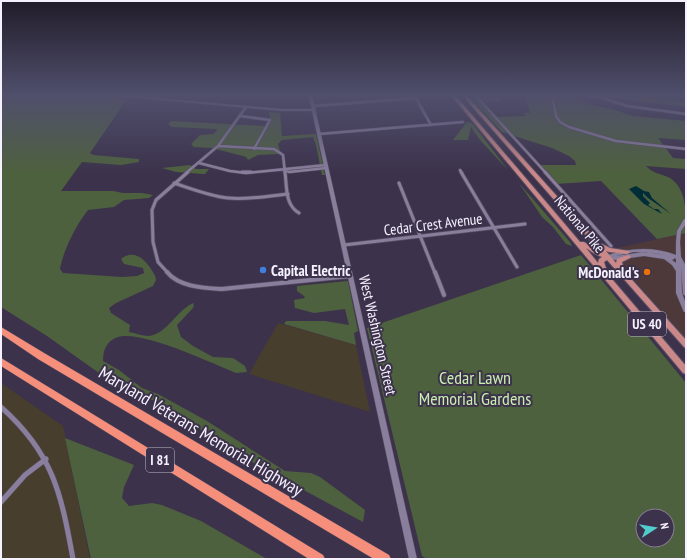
<svg xmlns="http://www.w3.org/2000/svg" width="687" height="560" font-family="'PT Sans Narrow',sans-serif">
	<rect width="100%" height="100%" fill="#3c324b"/>
	<!-- commercial -->
	<path fill="#4e393a" d="M686,233V339L608,250Z"/>
	<!-- industrial -->
	<path fill="#483e2d" d="M278,323L356,345L370,412L249,374Z
		M1,383L63,426L90,559H1Z"/>
	<!-- green -->
	<path fill="#4e613e" fill-rule="evenodd" d="M4,95H89L127,99L90,153L93,155L139,159V162L121,165L82,162L61,191H113L123,193H142L153,195L149,198L124,200L114,207L88,210C76,225 63,251 60,269L63,273L122,277L137,276L144,273L143,268L124,264L121,259C133,249 144,258 151,269C153,272 156,276 156,280C155,282 154,284 153,286L116,303L109,308L111,313L130,325L129,332C135,333 143,336 148,336C167,335 177,309 194,303L193,308L177,325L181,337L193,346L213,357L233,358L245,366L247,372L236,373C211,363 142,330 118,337C106,341 103,351 103,361L119,370L142,388L158,394L207,421L285,471L311,473L320,477L365,510L363,522L235,453L172,410L148,398L130,395L47,336L1,307V99Z
		M468,95H499L502,102L479,100L495,117L525,116L524,113H530L525,98L514,95H577L587,104L612,109L633,116L686,121V140L658,138L673,158L686,159V169L646,166C652,173 661,174 668,177C687,187 686,212 686,233L657,239L601,181L556,184L539,165H576L575,161L569,156L552,148L502,132Z
		M612,95H639L686,102V107L621,99Z
		M269,112L280,113L282,136L316,134L325,175H322L316,145L313,137L282,140L278,144L280,151L278,154L258,155L248,160L246,157L243,156L212,148L194,147L191,144L200,135L213,134L217,131L216,129L172,127L168,124L171,121L266,126L268,123L266,120L270,117Z
		M467,122L472,123L508,170L480,140L471,127L468,140H453Z
		M190,165L196,169H209L205,174H203L176,172L162,168Z
		M519,183L570,242L572,246L566,244L553,227L542,217Z
		M581,255L686,383V559H427L422,556L367,328ZM643,516H667V540H643Z
		M348,281L358,331L354,333L356,345L284,324L286,321H325L349,325L345,309L314,313L295,308L294,300L305,298L304,296L297,291V286Z
		M65,438L134,465L124,487L122,498L129,506L152,503L162,505L201,521L267,559H91Z"/>
	<!-- water -->
	<path fill="#002d37" d="M636,186L644,191L649,192L652,198L671,214L648,198L643,193V196L650,203L648,205L654,209H658L662,214L644,204L629,189Z"/>
	<g fill="none" stroke-linecap="round" stroke-linejoin="round">
		<!-- street-far3 casing -->
		<g stroke="#564d62" stroke-width="3.5">
			<path id="street-far3" d="M414,95L431,125
				M475,95L546,173
				M560,95L553,99L556,116L560,122L569,127L616,141L686,149
				M593,95L627,106L686,114
				M678,95L686,96
				M313,106L416,98
				M240,116L270,120L254,149
				M319,134L463,122
				M218,146L274,149L283,155L285,173
				M199,163L230,171L246,173L326,165
				M285,170L289,172L326,168
				M460,170L462,173
				M186,173L218,146L246,107"/>
		</g>
		<!-- street-far2 casing -->
		<g stroke="#564d62" stroke-width="4.5">
			<path id="street-far2" d="M242,172H251
				M285,172C287,188 285,205 299,213
				M461,172L517,267
				M545,172L611,246
				M174,183C192,189 210,196 228,198C248,200 268,196 288,194
				M399,183L435,273
				M344,245L525,224
				M168,273L158,262L153,242L152,210L156,200L188,172"/>
		</g>
		<!-- street-far1 casing -->
		<g stroke="#564d62" stroke-width="5.5">
			<path id="street-far1" d="M167,272C179,287 204,288 222,289L350,276
				M435,272L444,295"/>
		</g>
		<!-- street casing -->
		<g stroke="#564d62" stroke-width="6">
			<path id="street" d="M1,407C53,453 61,493 73,559
				M1,502L25,475L46,459"/>
		</g>
		<!-- secondary casing -->
		<g stroke="#564d62" stroke-width="1">
			<path id="secondary" d="M114,95H122L282,109H312L308,95H312L417,559H409L312,111H282L116,96Z
				M684,219H686V224L681,231L680,242L681,257L686,266V296L684,295L683,294L681,266L682,293L686,304V312H684L683,310L676,293V271L672,265L664,259L644,256L616,260L607,259L605,257V256C629,248 652,246 676,255V242L677,231ZM634,252C645,252 656,253 666,255L644,252L615,256ZM674,258L676,259V263L672,260L674,259Z"/>
		</g>
		<!-- primary casing -->
		<g stroke="#564d62" stroke-width="2">
			<path id="primary" d="M451,95H455L580,242H584L600,252L462,95H466L599,243L602,244L610,248L629,251L630,252L629,253L627,254L609,252L606,251L616,263L617,259L628,255L630,256L631,257L630,258L622,262L623,266L626,270L625,272L686,340V348L684,347L607,260L604,262L607,271L606,272L686,366V374L683,373ZM586,248L595,254L602,257L599,259L598,263Z"/>
		</g>
		<!-- highway casing -->
		<g stroke="#564d62" stroke-width="1">
			<path id="highway" d="M1,327L44,353L389,555L391,559H374L38,359L1,334Z
				M1,358L323,555L325,559H309L1,366Z"/>
		</g>
		<!-- street-far3 -->
		<use href="#street-far3" stroke="#897e9b" stroke-width="2.5"/>
		<!-- street-far2 -->
		<use href="#street-far2" stroke="#897e9b" stroke-width="3"/>
		<!-- street-far1 -->
		<use href="#street-far1" stroke="#897e9b" stroke-width="4"/>
		<!-- street -->
		<use href="#street" stroke="#897e9b" stroke-width="5"/>
		<!-- secondary -->
		<use href="#secondary" fill="#897e9b" fill-rule="evenodd"/>
		<!-- primary -->
		<use href="#primary" fill="#ca8888" fill-rule="evenodd"/>
		<!-- highway -->
		<use href="#highway" fill="#f58f7c" fill-rule="evenodd"/>
	</g>
	<!-- sky -->
	<linearGradient id="sky" x2="0" y2="1"><stop stop-color="#211c29"/><stop offset="0.55" stop-color="#504f6c"/><stop offset="1" stop-color="#504f6c" stop-opacity="0"/></linearGradient>
	<rect width="687" height="173" fill="url(#sky)"/>
	<!-- markers -->
	<circle fill="#3f7fe0" stroke="#3c324b" stroke-width="1.5" cx="263" cy="270" r="4"/>
	<circle fill="#e8710a" stroke="#3c324b" stroke-width="1.5" cx="647" cy="272" r="4"/>
	<g text-anchor="middle" dominant-baseline="central" stroke-width="4" stroke-linejoin="round" paint-order="stroke">
		<!-- shield labels -->
		<g fill="#3c324b" stroke="#beb8c9" stroke-width="1">
			<rect x="628" y="312" width="38" height="24" rx="3"/>
			<rect x="146" y="448" width="28" height="24" rx="3"/>
		</g>
		<g font-size="14" font-weight="bold" fill="#f6f1ff">
			<text x="647" y="324">US 40</text>
			<text x="160" y="460">I 81</text>
		</g>
		<!-- street labels -->
		<g font-size="15" fill="#f6f1ff" stroke="#3c324b">
			<text transform="translate(433 224) rotate(-7)">Cedar Crest Avenue</text>
			<text transform="translate(580 224) rotate(50)">National Pike</text>
			<text transform="translate(378 335) rotate(77)">West Washington Street</text>
		</g>
		<!-- poi labels -->
		<g font-size="15" font-weight="bold" fill="#f6f1ff" stroke="#3c324b" text-anchor="start">
			<text x="271" y="270">Capital Electric</text>
			<text x="639" y="272" text-anchor="end">McDonald's</text>
		</g>
		<!-- near-park labels -->
		<g font-size="18" fill="#c9eeaf" stroke="#3c324b">
			<text x="475" y="377">Cedar Lawn<tspan x="475" dy="21">Memorial Gardens</tspan></text>
		</g>
		<!-- near-street labels -->
		<g font-size="18" fill="#f6f1ff" stroke="#3c324b">
			<text transform="translate(201 431) rotate(31)">Maryland Veterans Memorial Highway</text>
		</g>
	</g>
	<!-- border -->
	<rect width="687" height="560" fill="none" stroke="#f6f1ff" stroke-width="4"/>
	<!-- north arrow -->
	<g transform="translate(655 528) rotate(78)"><circle r="19" fill="#3c324b" stroke="#867e93"/>
	<path d="M0-3L7 15L0 10L-7 15Z" fill="#52cdcd"/>
	<text y="-6" font-size="11" font-weight="bold" text-anchor="middle" fill="#f6f1ff">N</text>
	</g>
</svg>
